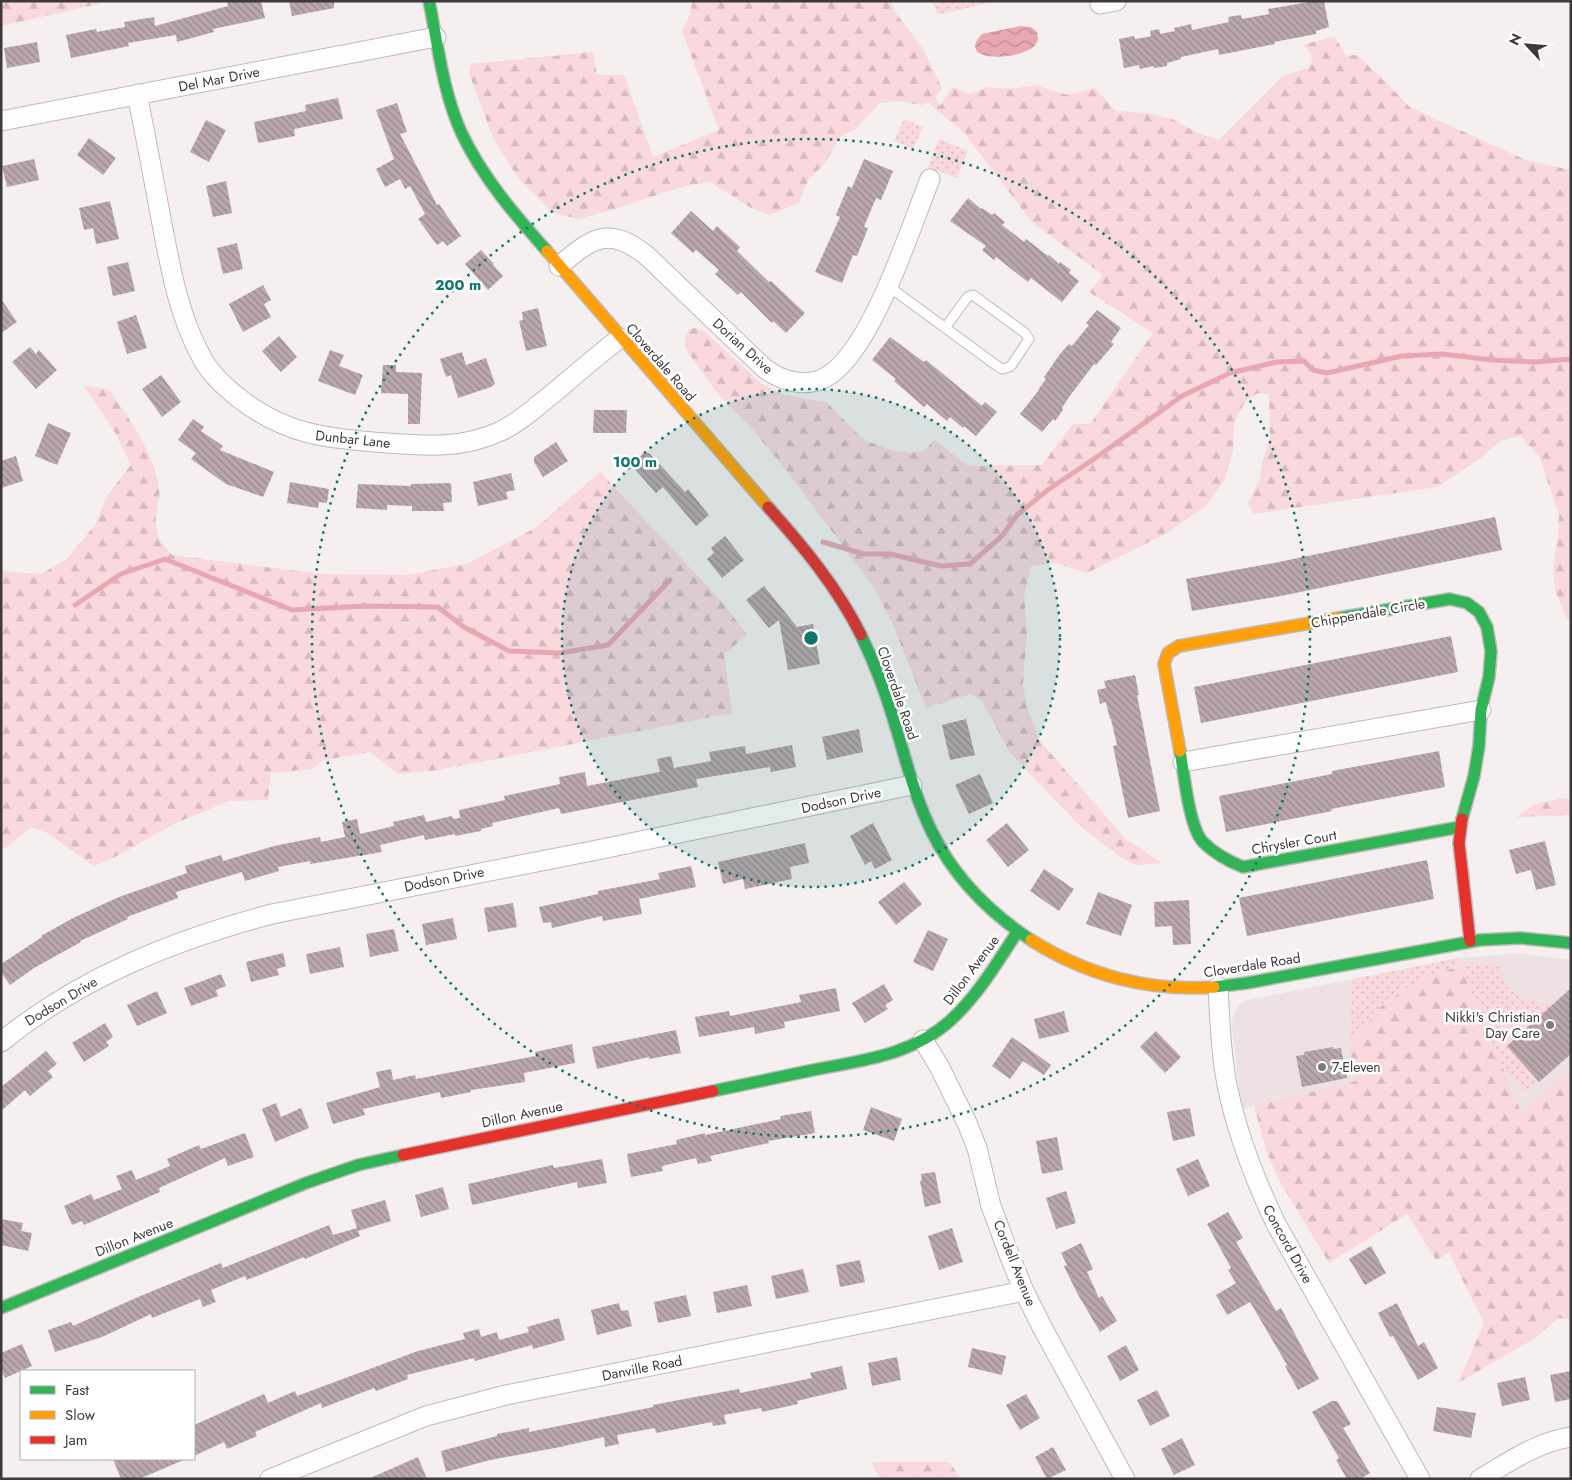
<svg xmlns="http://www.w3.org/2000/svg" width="1572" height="1480" font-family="Jost,sans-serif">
	<defs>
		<pattern id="green-dots" width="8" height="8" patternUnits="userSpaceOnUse" patternTransform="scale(1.25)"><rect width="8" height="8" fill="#f9d8de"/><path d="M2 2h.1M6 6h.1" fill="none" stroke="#d6babf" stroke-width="1.8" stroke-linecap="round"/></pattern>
		<pattern id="forest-firs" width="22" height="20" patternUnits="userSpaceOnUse" patternTransform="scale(1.25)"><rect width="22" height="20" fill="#f9d8de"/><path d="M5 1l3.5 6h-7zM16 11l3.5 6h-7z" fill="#d6babf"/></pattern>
		<pattern id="water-waves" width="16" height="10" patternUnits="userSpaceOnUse" patternTransform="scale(1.25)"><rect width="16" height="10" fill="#e7a8b4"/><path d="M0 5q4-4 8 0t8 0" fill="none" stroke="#bd8a94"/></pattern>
		<pattern id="building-back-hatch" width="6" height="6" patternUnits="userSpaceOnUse" patternTransform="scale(1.25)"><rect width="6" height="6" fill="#baa8ac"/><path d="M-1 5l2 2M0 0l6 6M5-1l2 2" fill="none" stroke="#998a8d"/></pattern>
	</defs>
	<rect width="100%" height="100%" fill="#f5eff0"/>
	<!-- built -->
	<path fill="#eee1e3" d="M1521,953L1571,960V1070L1521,1112L1458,958Z
		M1353,979L1349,1044L1356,1081L1241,1109L1232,1026L1233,1016L1240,1003L1248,1000Z"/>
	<!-- green -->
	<path fill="url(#green-dots)" d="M933,1H997L937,15Z
		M904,119L923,127L913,149L894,141Z
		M939,139L968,151L957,178L928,167Z
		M1458,958L1461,966L1500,963C1501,994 1526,1002 1553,1005L1507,1046L1537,1080L1524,1092L1503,1068L1460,966L1431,975L1402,991L1375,1011L1366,1027L1349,1044L1353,979Z"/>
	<!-- forest -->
	<path fill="url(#forest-firs)" d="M1,1H99L98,4L1,26Z
		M692,1H891L895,12L923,49L942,88L935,96L940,106L952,87L970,94L988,87L1011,89L1035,85L1068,95L1095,88L1116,111L1148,113L1172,119L1200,134L1219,140L1283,76L1308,68L1313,59L1304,44L1335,37L1346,56L1355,55L1362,59L1411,108L1526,160L1571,170V618L1567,619L1555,590L1553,567L1558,538L1559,515L1539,456L1520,436L1500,441L1481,458L1437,487L1253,514L1248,504L1260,479L1262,463L1270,438L1269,394L1258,393L1245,401L1234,424L1233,452L1224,480L1207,505L1167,533L1087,573L1056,563L1031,566L1024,596L1027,632L1023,683L1027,708L1040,741L1125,838L1162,863L1136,865L1122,858L1080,826L1010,753L982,701L971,694L926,708L892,622L873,586L787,471L752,429L718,394L685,348V339L688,330L695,328L704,331L761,383L784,395L826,402L864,440L890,450L910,453L924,451L934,440L968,466L1042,465L1072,425L1091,423L1153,333L1089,292L1103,275L1032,222L965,134L929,103L921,105L898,101L880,103L855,129L840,137L825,163L808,180L799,203L770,215L751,208L710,182L690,185L669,191L615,209L578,219L553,213L518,178L493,138L469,73L471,64L593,52L597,75H624L653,157L719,130L682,31L690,15Z
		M83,385L109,390C130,419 153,451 159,488C160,493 159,498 158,503C154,528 154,535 172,555L321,574L406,575L467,564L537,527L600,472L723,603L747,635L724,654L732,713L439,770L399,774L370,752L324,760L312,769L271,773L268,800L229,801L176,823L115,857L94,866L47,833L32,827L1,851V755L3,754L1,752V571L41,574L67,559L95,525L107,496L131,465L112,427Z
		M1563,798L1571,800V815L1516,817L1536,804Z
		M1461,966L1521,1112L1571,1070V1319L1558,1318L1535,1338L1458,1383L1484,1323L1449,1253L1436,1260L1407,1214L1329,1263L1279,1180L1267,1153L1254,1106L1356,1081L1349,1044L1366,1027L1375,1011L1402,991L1431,975Z
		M872,1462H950L960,1479H880Z"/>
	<!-- pitch -->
	<path fill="#f9d8de" d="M1504,1022L1515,1035L1505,1045L1493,1032Z"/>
	<!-- water -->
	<path fill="url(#water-waves)" d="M1020,26L1031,27L1037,32C1038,36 1039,40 1036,44C1026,60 953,65 982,34Z"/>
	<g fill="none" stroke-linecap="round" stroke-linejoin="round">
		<!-- stream -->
		<path stroke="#e7a8b4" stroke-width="5" d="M823,542L864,554H890L941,566L970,564L1002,536L1017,515L1049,489L1094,459L1182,396L1230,373L1277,362L1304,361L1313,370L1327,373L1402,356L1442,354L1492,360L1536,362L1571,359
			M75,605L121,574L165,559L292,610L364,606L438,607L464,627L509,651L560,653L608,645L670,580"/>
	</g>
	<!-- building -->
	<path fill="url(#building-back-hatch)" d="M227,1H261L265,18L213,29L214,32L177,42L176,35L128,43L129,46L71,58L66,35L96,29L97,32L125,27L124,22L154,17L155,26L228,6Z
		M289,1H334V8L292,16Z
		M1315,1H1324L1329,27L1316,31V34L1274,42L1275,44L1219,55L1218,49L1181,57V59L1167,63V66L1154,68V66L1140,69L1139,65L1124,68L1119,39L1134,36L1135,39L1148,37L1151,36L1150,31L1159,29L1160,34L1175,31L1174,28L1191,24L1192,30L1229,22L1228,17L1241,15L1242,19L1269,14L1268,9Z
		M37,42L40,62L7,68L4,48Z
		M338,98L343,119L294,129L295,136L258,143L254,122L306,111L305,105Z
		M397,103L407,132L400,134L437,205L439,204L461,236L447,246L443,241L437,245L418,219L425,214L410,186L405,189L400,179L385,187L376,169L394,159L376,110Z
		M206,120L226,130L209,162L190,152Z
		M89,138L116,158L103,175L77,155Z
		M34,159L39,180L7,187L2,166Z
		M864,159L893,171L881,200L876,198L864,227L868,228L857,256L853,255L842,283L815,272L840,217L836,215L848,186L852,188Z
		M226,181L232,213L213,217L206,186Z
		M968,198L981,209L982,208L992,215L994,213L1005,222L1002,225L1024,242L1026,239L1048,256L1049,255L1059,264L1060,262L1071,270L1069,273L1079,281L1062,302L1031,278L1028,282L996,257L994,260L982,250L986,246L950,221Z
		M110,201L119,239L96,244L93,228L84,230L79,208Z
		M691,211L713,231L717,226L740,247L737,251L769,282L771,281L805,313L786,333L773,321L772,323L741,292L738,295L715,274L719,270L696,250L693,253L671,233Z
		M237,243L243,269L223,274L217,248Z
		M481,250L494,264L493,265L503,276L488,290L465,264Z
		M128,262L135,291L113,296L107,267Z
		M263,285L271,300L264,304L271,317L243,332L229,304Z
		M1,299L17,322L1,333Z
		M538,308L547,346L526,351L519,321L523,320L522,312Z
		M1097,310L1121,328L1111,342L1114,344L1096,365L1094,364L1069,397L1062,408L1063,410L1055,421L1053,419L1042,432L1020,414L1039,390H1038L1046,379L1044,377L1060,354L1069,344L1072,346L1089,325L1086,323Z
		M136,315L147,348L127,354L117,322Z
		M279,336L297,357L281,372L262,351Z
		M890,337L924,362L926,360L982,406L985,402L997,412L976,436L964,426L963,428L950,417L947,421L927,404L924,407L894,381L896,379L872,360Z
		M30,347L36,354L39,350L57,370L36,389L12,362Z
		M330,350L344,355L339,366L363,375L355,395L318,381Z
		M462,352L466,365L486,358L495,384L491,387L458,398L451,375L446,377L440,359Z
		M383,365H396V372L422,373L420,424H408V394L381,393Z
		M161,375L181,402L162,417L142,389Z
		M594,410H627L626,433H593Z
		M193,419L204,427L201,431L223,446L220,450L274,472L263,497L226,484L191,459L196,453L178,440Z
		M48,423L71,433L57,465L35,456Z
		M556,442L568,461L543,477L534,462V457Z
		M644,453H649L685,492L688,489L709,515L696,526L663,487L656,493L631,465Z
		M16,456L23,481L1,488V461Z
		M511,473L515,490L506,492L508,499L478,506L473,482Z
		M290,482L329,489L327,503L319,502L318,508L287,503Z
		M451,483L452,502L443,503L444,511H412V506L387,505V510L356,508L358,484L411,486V484Z
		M1495,517L1502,550L1281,596L1192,611L1186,579L1274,563Z
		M725,536L744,560L722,578L707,559L714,553L711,548Z
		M764,586L797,627L813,624L820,664L788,670L779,620L769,628L746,600Z
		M1451,636L1458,672L1201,723L1194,687Z
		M1135,675L1139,695H1137L1160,811L1128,818L1113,746L1117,745L1111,719H1110L1106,702L1100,704L1097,690L1106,688L1104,681Z
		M966,719L975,755L950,760L942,725Z
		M859,729L863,752L827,760L822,737Z
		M792,745L796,767L771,772L770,767L696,779L698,787L561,814L559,808L492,823L493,826L481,829V831L455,836V834L425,840L424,835L380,845L382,852L310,864V861L278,867L279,871L245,881L242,872L176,892L178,898L127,917L128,919L80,941L81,942L34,968L10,985L1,972V964L42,937L41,936L73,918L119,897L187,873L185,866L221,855L223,861L274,846L320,837L321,842L345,837L342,822L357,819L360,834L394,826L393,822L424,815L426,822L452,816L453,819L460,818L459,810L505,800L504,796L560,784L559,777L585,772L587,786L660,772L657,759L671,756L674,768L711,761L709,752L745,746L746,754Z
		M1439,751L1445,787L1331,809L1332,811L1226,832L1219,796L1332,774V771Z
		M980,774L993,803L969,814L955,785Z
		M873,823L892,860L875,869L871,861L865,865L850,836Z
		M1007,823L1029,850L1008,867L986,840Z
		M1545,841L1556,885L1536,890L1531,870L1516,874L1509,850Z
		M805,843L809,863L790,867L792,879L745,889L743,879L723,884L718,862Z
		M1427,860L1434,899L1247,936L1239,898Z
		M691,866L696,887L639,899L642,914L603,921L602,916L552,928L551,922L543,923L539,907L598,894V891L660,879L658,873Z
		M1044,869L1074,889L1059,911L1030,891Z
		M904,882L922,904L896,925L878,902Z
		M1098,892L1132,905L1121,936L1086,924Z
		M1189,900L1191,944L1173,945L1172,926L1155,927L1154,902Z
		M513,903L517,927L488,932L484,908Z
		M453,918L457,939L426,945L422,924Z
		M394,929L399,951L370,957L366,934Z
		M928,930L948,939L933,971L913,962Z
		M340,947L344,967L310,974L306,954Z
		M283,953L286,966L277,969L279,975L251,982L246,962Z
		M221,974L226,986L216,990L218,996L191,1006L184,988Z
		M884,984L893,1000L885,1005L888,1009L865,1023L852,1003Z
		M836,988L840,1011L784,1022L785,1028L755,1034L754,1027L699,1037L695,1017L729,1011L730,1016L801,1002L799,995Z
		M1571,988V1054L1539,1082L1507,1046Z
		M157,991L167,1013L137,1026L127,1005Z
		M1064,1011L1069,1032L1039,1039L1034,1019Z
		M105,1023L113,1037L106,1042L109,1046L84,1062L72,1043Z
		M676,1030L681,1053L649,1059V1057L597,1069L592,1047Z
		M1156,1031L1181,1057L1165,1073L1140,1047Z
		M1012,1037L1051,1065L1044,1075L1023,1061L1010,1079L992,1066Z
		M572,1044L575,1063L524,1073L525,1082L471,1090V1092L441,1098L440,1092L363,1109L365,1115L333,1124L326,1103L380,1087L376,1072L391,1069L393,1080L415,1075L416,1079L536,1056L535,1052Z
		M1333,1047V1049L1341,1048L1347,1078L1302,1087L1296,1056L1304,1055V1052Z
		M46,1051L57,1064L48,1071L53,1077L30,1096L25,1090L1,1111V1087Z
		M276,1103L281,1117L301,1108L309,1128L275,1142L262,1109Z
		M871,1107L902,1119L894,1141L863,1130Z
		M1190,1108L1195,1136L1173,1141L1167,1112Z
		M811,1111L815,1133L768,1141L769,1143L710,1156L712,1161L698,1164L696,1158L662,1166L663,1171L631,1177L627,1154L677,1144L676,1140L705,1133V1135L781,1119L780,1116Z
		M245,1133L254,1157L228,1166L225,1158L159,1188L160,1192L84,1225L82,1221L72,1225L64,1206L91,1194L94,1200L122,1189L116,1176L132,1170L136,1180L170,1166L167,1159L199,1145L201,1149Z
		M1057,1137L1063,1170L1042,1174L1036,1141Z
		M602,1159L607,1183L578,1188L577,1182L472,1205L468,1184L553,1165L554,1168Z
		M1198,1159L1210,1186L1188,1196L1176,1169Z
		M935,1172L941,1203L925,1207L920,1181L922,1180L921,1174Z
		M443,1187L449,1209L421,1217L415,1195Z
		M1066,1191L1076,1223L1056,1229L1046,1198Z
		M385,1200L391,1221L358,1231L360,1236L305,1259L304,1257L247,1280L245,1276L211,1290L216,1302L203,1307L200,1299L152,1318L151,1314L102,1337L55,1352L48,1330L71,1322L73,1326L138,1297L221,1263L223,1268L329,1225L333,1235L357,1228L351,1210Z
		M1228,1212L1243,1238L1236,1242L1276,1311L1281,1308L1319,1379L1298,1390L1285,1366L1287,1365L1250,1302L1227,1315L1216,1295L1236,1283L1228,1270L1231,1268L1207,1224Z
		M1,1219L23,1223L21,1231L32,1233L28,1251L1,1245Z
		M952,1228L963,1262L939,1270L928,1236Z
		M1081,1243L1093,1269L1087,1272L1099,1298L1102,1296L1117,1321L1100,1332L1077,1293L1064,1266L1067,1265L1061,1253Z
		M1371,1246L1386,1273L1365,1285L1349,1259Z
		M860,1260L865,1282L840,1287L836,1265Z
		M803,1269L809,1292L776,1299L771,1276Z
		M747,1285L752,1306L717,1313L713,1292Z
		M686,1295L691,1316L658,1323L654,1302Z
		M619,1303L621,1311L628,1310L632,1326L597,1335L591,1310Z
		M1397,1303L1418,1346L1424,1342L1438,1368L1418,1380L1393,1336L1390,1337L1378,1313Z
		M559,1318L565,1340L533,1349L532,1345L475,1361L474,1358L407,1375L408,1379L376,1391L374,1388L322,1408L321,1403L255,1432L257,1436L227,1449L224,1442L194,1456V1425L264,1394L268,1403L295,1391L297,1396L418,1351L465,1339L463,1333L479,1329L481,1337L497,1332L499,1340L529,1332L527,1327Z
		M22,1344L32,1366L5,1378L1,1369V1353Z
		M1126,1345L1139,1370L1120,1381L1107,1356Z
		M972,1348L1006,1356L1002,1375L968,1367Z
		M897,1357L901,1380L872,1386L868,1363Z
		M842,1366L847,1389L797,1401L798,1404L762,1412L761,1408L724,1415L726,1424L713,1426L712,1422L656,1433L655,1428L617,1435L619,1444L605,1447L604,1437L560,1447L490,1460L446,1472L441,1451L497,1436V1434L529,1428V1432L653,1407V1405L684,1399L739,1389L740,1393L812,1378L810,1373Z
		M1571,1371V1399L1555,1402L1550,1375Z
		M1525,1377L1530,1400L1502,1406L1497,1383Z
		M1157,1390L1170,1416L1150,1426L1137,1400Z
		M1026,1394L1040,1418L1020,1430L1006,1405Z
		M1332,1401H1337L1351,1424L1343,1428L1370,1473L1360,1479H1347L1336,1460L1339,1458L1312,1412Z
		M1437,1407L1476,1413L1471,1438L1433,1431Z
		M1182,1438L1195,1465L1174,1475L1161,1449Z
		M1053,1447L1066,1470L1047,1479L1035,1457Z
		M418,1457L427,1479H368Z
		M113,1459H186L139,1479H121Z"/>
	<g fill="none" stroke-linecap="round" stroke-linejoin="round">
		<!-- lane casing -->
		<g stroke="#bebaba" stroke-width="11">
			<path id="lane" d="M888,286L1000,368L1003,369L1011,366L1029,339L1025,333L973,295L969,296L966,299L945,328"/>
		</g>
		<!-- street casing -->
		<g stroke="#bebaba" stroke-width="21">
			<path id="street" d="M1100,4L1116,1
				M137,94C146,138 154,181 162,224C171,271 179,316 202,358C210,374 226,388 240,399C288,436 328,438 386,443C426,446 463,449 501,431C522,421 538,405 556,391C577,373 598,355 620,338
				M1,121L436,37
				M559,266C592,238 609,225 647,256L764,368C784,383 810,389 831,374C874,343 910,229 930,179
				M1183,762L1481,710
				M1218,987C1220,1023 1221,1059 1229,1094C1239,1139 1256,1182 1276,1224L1420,1479
				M923,1040L939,1066L967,1123L977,1148L991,1206L1010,1257L1024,1291L1042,1327L1125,1479
				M1,1042C81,977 174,940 272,914L597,850L912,785
				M270,1479L426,1416L506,1395L1024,1291
				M1480,1479C1509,1462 1537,1442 1571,1437"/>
		</g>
		<!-- fast casing -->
		<g stroke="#bebaba" stroke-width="14">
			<path id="fast" d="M429,1C438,45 443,93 462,134C483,178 515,215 547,251
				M1339,618L1450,599L1467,603L1479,612L1487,627L1491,651L1489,677L1481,710L1479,746L1474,776L1462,819
				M861,635C875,664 886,693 895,724C906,760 915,798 932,832C954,877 990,913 1031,940
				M1180,751C1184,773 1189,827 1203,842C1214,853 1228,861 1243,867L1460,827
				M1214,987L1247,983L1480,940L1520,938L1571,943
				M713,1091C748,1084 783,1076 818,1069C865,1060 915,1054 952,1019C979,994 998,961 1018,931
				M1,1308L306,1183L358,1165L403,1155"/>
		</g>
		<!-- slow casing -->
		<g stroke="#bebaba" stroke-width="14">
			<path id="slow" d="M547,251L768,507
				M1180,751L1164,664L1168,653L1179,646L1339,618
				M1031,940C1086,975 1149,992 1214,987"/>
		</g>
		<!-- jam casing -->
		<g stroke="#bebaba" stroke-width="14">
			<path id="jam" d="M768,507C803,546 837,587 861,635
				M1462,819L1459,843L1470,941
				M403,1155L713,1091"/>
		</g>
		<!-- lane -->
		<use href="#lane" stroke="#fefdfd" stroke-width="9"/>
		<!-- street -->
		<use href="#street" stroke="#fefdfd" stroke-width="19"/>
		<!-- fast -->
		<use href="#fast" stroke="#30b455" stroke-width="11"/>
		<!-- slow -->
		<use href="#slow" stroke="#ff9f0a" stroke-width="11"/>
		<!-- jam -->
		<use href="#jam" stroke="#e5322d" stroke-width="11"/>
	</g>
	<!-- distance rings -->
	<circle cx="811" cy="638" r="249" fill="#0f766e" fill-opacity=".12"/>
	<g fill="none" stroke="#0f766e" stroke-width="2.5" stroke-dasharray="2.5 5">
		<circle cx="811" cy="638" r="249"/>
		<circle cx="811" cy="638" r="499"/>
	</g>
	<!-- markers -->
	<g fill="#7e797a" stroke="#fff" stroke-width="2">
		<circle cx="1550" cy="1025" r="5"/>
		<circle cx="1322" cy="1067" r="5"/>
	</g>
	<g text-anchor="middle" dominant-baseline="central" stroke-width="5" stroke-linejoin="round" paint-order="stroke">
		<!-- street labels -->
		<g font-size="14" fill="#3e3a3b" stroke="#fff">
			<text transform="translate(219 79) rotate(-11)">Del Mar Drive</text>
			<text transform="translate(743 346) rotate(42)">Dorian Drive</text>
			<text transform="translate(661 362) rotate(49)">Cloverdale Road</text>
			<text transform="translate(353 439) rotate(6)">Dunbar Lane</text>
			<text transform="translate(1368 613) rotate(-10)">Chippendale Circle</text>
			<text transform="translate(898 693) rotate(71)">Cloverdale Road</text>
			<text transform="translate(841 800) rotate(-12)">Dodson Drive</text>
			<text transform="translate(1294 842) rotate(-10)">Chrysler Court</text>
			<text transform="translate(444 879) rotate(-11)">Dodson Drive</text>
			<text transform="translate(1252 965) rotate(-9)">Cloverdale Road</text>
			<text transform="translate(971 970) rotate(-53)">Dillon Avenue</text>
			<text transform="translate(61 1001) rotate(-31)">Dodson Drive</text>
			<text transform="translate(522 1114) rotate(-12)">Dillon Avenue</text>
			<text transform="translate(134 1237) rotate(-22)">Dillon Avenue</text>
			<text transform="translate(1288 1244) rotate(61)">Concord Drive</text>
			<text transform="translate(1015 1263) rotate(68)">Cordell Avenue</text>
			<text transform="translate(642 1368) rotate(-11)">Danville Road</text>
		</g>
		<!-- poi labels -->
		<g font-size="14" fill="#3e3a3b" stroke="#fff" text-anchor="end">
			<text x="1540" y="1017">Nikki's Christian<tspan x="1540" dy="16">Day Care</tspan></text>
			<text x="1332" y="1067" text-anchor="start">7-Eleven</text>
		</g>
	</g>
	<circle cx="811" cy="638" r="8" fill="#0f766e" stroke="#fff" stroke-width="2.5"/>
	<g font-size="15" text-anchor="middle" font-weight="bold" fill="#0f766e" stroke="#fff" stroke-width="5" stroke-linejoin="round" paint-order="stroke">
		<text x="458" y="290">200 m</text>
		<text x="635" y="467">100 m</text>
	</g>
	<!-- border -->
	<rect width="1572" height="1480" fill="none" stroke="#3e3a3b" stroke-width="5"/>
	<!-- legend -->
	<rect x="20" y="1370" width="175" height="90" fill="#ffffff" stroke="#b2b0b1"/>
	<rect x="30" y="1386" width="25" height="8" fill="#30b455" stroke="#b2b0b1"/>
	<text x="65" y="1395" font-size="15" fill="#3e3a3b">Fast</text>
	<rect x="30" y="1411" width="25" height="8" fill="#ff9f0a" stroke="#b2b0b1"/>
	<text x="65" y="1420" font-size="15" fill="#3e3a3b">Slow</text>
	<rect x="30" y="1436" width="25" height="8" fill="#e5322d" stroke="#b2b0b1"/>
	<text x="65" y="1445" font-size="15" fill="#3e3a3b">Jam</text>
	<!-- north arrow -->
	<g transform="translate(1527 45) rotate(296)" stroke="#ffffff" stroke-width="4" paint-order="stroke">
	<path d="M0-4L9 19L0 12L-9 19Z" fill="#3e3a3b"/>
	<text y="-8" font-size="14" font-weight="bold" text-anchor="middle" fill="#3e3a3b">N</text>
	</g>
</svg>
